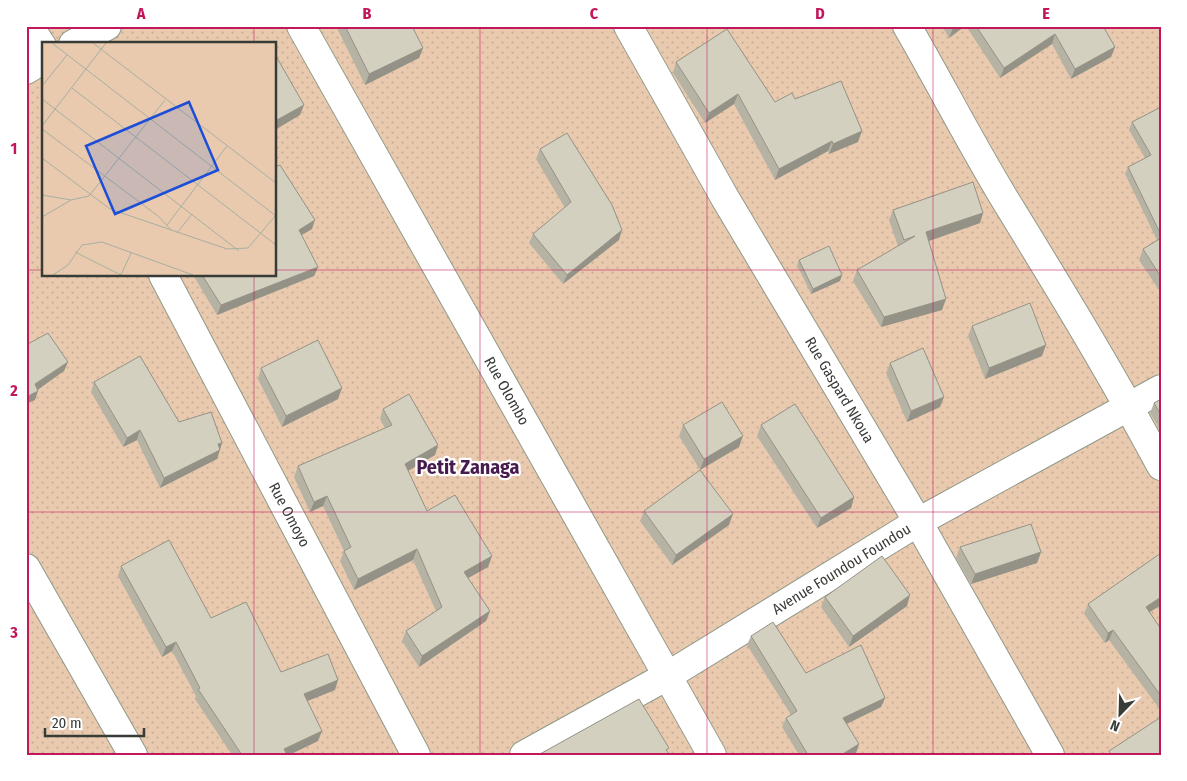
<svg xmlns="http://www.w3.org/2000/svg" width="1187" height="781" font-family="'Fira Sans Condensed',sans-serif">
	<defs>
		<pattern id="green-dots" width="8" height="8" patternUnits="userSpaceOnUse" patternTransform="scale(1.25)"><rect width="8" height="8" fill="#e9caae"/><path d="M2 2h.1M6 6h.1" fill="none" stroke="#c9ae96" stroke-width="1.8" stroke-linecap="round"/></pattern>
	</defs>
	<rect width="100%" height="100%" fill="#f1fbea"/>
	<!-- green -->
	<path fill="url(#green-dots)" fill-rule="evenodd" d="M26,26H1161V755H26ZM44,44H275V275H44Z"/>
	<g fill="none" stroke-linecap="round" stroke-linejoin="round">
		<!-- minor casing -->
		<g stroke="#90998a" stroke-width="30">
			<g id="minor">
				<path d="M29,26L44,49"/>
				<path id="s1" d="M301,26L712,755"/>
				<path id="s2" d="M628,26L725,198L918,522L1050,755"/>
				<path d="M907,26C940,83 970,142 1004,198C1058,286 1112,374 1161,466"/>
				<path d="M73,44L107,26"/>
				<path d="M26,70L44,59"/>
				<path id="s3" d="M163,275L416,755"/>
				<path d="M26,568L133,755"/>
				<path id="s4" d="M524,755L669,675L918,522L1161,389"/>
			</g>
		</g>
		<!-- minor -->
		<use href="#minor" stroke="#fff" stroke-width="28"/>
	</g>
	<!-- wall -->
	<path fill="#b6b3a4" d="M336,26H412L423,48L419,58L365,85Z
		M942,26H965L949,38Z
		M966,26H1103L1115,47L1111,57L1071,79L1052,44L1000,78Z
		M676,62L775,102L795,99L858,142L829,154L828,151L775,180L734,104L705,123L673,73Z
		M1161,107V293L1139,260L1143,249L1157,240L1125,174L1128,167L1145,158L1129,130L1132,122Z
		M540,149L619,240L563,284L529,243L533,234L565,208L536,159Z
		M275,167L312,229L301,235L318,267L314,276L217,315L193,275H275Z
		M893,210L983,213L980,223L929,241L942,310L881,327L853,281L857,270L898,246L889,220Z
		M799,260L842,275L840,281L811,294L797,265Z
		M972,326L1042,356L985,379L968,336Z
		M890,363L944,397L940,407L907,422L886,373Z
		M261,368L338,399L282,427L258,379Z
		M94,382L222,443L217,459L160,488L137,440L123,447L91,392Z
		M1161,399V431L1150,413L1154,403Z
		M383,409L438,445L435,455L408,471L427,511L492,556L488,567L468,578L490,611L486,621L419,667L402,641L406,631L436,611L413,560L354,590L340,561L344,551L323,506L310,512L294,477L298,466L385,428L380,419Z
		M683,425L739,447L700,470L679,436Z
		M761,425L854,497L851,508L817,528L757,436Z
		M644,511L729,525L672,565L640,521Z
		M960,547L1041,552L1037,563L971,584L956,558Z
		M121,566L211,618L281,672L335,690L307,701L318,741L289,755H232L195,699L196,696L172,651L162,657L118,576Z
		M825,597L907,606L849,647L821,607Z
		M1088,604L1149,612L1161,629V711L1109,640L1105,643L1084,614Z
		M751,636L806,673L885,698L881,707L847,724L859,744L856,753L853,755H799L782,727L786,718L791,715L747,645Z"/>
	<!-- shaded-wall -->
	<path fill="#949286" d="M955,26H965L949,38L953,28Z
		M1055,34L1052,44L1000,78L1004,68Z
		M1115,47L1111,57L1071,79L1075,69Z
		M423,48L419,58L365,85L369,74Z
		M738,94L734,104L705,123L709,113Z
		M304,105L300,115L275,130V121Z
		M862,131L858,142L829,154L833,144Z
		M832,141L828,151L775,180L779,169Z
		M983,213L980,223L923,243L926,232Z
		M315,220L312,229L295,239L299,230Z
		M622,230L619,240L563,284L567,275Z
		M318,267L314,276L217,315L221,305Z
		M842,275L840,281L811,294L813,289Z
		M946,299L942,310L881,327L884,317Z
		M1046,345L1042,356L985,379L989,368Z
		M68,362L64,371L32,394L35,384Z
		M342,388L338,399L282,427L286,416Z
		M38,391L35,400L26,404V397Z
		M944,397L940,407L907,422L911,411Z
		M140,430L137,440L123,447L127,438Z
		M743,436L739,447L700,470L704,459Z
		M222,443L217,459L160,488L164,478L218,444Z
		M438,445L435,455L401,475L405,464Z
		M327,496L323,506L310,512L314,502Z
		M854,497L851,508L817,528L821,518Z
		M733,514L729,525L672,565L676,555Z
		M417,549L413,560L354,590L358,579Z
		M1041,552L1037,563L971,584L975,574Z
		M492,556L488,567L461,582L464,572Z
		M910,595L907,606L849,647L853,636Z
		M1161,597V605L1142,617L1146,607Z
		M490,611L486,621L419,667L422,656Z
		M1113,630L1109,640L1105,643L1108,633Z
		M176,642L172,651L162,657L166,647Z
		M338,680L335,690L300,704L304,694Z
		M885,698L881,707L840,727L843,718Z
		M322,731L318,741L289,755H282L284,749Z
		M859,744L856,753L853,755H841Z"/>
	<!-- building -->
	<path fill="#d4d0bf" stroke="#949286" d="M345,26H412L423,48L369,74Z
		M976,26H1103L1115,47L1075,69L1055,34L1004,68Z
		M727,29L775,102L792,93L795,99L841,81L862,131L833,144L832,141L779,169L738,94L709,113L676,62Z
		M275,56H276L304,105L275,121Z
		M1161,107V235L1128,167L1151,155L1132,122Z
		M567,133L612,205L622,230L567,275L533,234L571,202L540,149Z
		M280,165L315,220L299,230L318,267L221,305L202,275H275V167Z
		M973,182L983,213L926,232L946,299L884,317L857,270L915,236L904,240L893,210Z
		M1161,238V277L1143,249Z
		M829,246L842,275L813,289L799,260Z
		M1030,303L1046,345L989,368L972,326Z
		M48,333L68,362L35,384L38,391L26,397V345Z
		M318,340L342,388L286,416L261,368Z
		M923,348L944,397L911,411L890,363Z
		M140,356L179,422L211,412L222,443L218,444L220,450L164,478L140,430L127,438L94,382Z
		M409,394L438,445L405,464L427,511L455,495L492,556L464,572L490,611L422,656L406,631L442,607L417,549L358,579L344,551L351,547L327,496L314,502L298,466L392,425L383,409Z
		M1161,399V415L1154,403Z
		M722,402L743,436L704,459L683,425Z
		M795,404L854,497L821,518L761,425Z
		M700,470L733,514L676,555L644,511Z
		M1031,524L1041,552L975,574L960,547Z
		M169,540L211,618L246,602L281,672L328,654L338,680L304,694L322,731L284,749L287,755H242L198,689L200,688L176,642L166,647L121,566Z
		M1161,553V597L1146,607L1161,629V696L1113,630L1108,633L1088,604Z
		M882,556L910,595L853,636L825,597Z
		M773,622L806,673L861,645L885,698L843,718L859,744L841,755H808L786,718L797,711L751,636Z
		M639,699L669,748L666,750L670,755H541L540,754Z
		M1161,717V755H1111L1109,751Z"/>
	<!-- grid -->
	<path fill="none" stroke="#c2185b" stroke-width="1" stroke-opacity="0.55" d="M254,26V44M480,26V755M707,26V755M933,26V755M26,270H44M275,270H1161M254,275V755M26,512H1161"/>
	<g text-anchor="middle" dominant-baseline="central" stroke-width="4.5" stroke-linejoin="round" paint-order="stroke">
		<!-- street labels -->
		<g font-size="15" fill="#383c36" stroke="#fff">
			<text stroke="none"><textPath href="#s1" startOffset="419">Rue Olombo</textPath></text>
			<text stroke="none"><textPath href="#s2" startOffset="421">Rue Gaspard Nkoua</textPath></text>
			<text stroke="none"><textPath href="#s3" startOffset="271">Rue Omoyo</textPath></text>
			<text stroke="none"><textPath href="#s4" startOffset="368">Avenue Foundou Foundou</textPath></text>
		</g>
		<!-- district labels -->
		<g font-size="20" font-weight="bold" fill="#471b4d" stroke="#fff">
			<text x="468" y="467">Petit Zanaga</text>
		</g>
	</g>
	<!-- overview -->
	<g transform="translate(42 42)">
		<rect width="234" height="234" fill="#f1fbea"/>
		<path d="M0,1H234V233H0Z" fill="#e9caae"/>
		<path fill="none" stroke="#a7afa2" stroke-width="1" d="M10,1L234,174M51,1L234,141M0,44L25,13M30,46L234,203M0,57L197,209M0,84L64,1M0,87L116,174L130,189M0,116L68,167L185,207L206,206L234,173M0,153L29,158M0,175L29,158L47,154L123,58M125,183L185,104M135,191L150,172M33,210L79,233M11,233L26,223L40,203L60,200L151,233M79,233L89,211"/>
		<path fill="#1d4ed8" fill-opacity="0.15" stroke="#1d4ed8" stroke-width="2.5" d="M147,60L176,128L73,172L44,104Z"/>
		<rect width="234" height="234" fill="none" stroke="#383c36" stroke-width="2.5"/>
	</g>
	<!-- border -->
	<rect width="1187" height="781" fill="none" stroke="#ffffff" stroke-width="55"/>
	<!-- north arrow -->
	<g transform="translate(1120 714) rotate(203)" stroke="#ffffff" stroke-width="4" paint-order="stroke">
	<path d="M0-4L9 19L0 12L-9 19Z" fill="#383c36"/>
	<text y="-8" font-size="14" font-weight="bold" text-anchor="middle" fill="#383c36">N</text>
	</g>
	<!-- scale -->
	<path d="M45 728v8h99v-8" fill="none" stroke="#383c36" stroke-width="2.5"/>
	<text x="52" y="728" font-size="15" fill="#383c36" stroke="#ffffff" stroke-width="4" paint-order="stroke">20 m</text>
	<rect x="28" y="28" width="1132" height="726" fill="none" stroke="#c2185b" stroke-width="2"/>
	<g font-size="16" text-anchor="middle" font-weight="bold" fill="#c2185b">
		<text x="141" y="19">A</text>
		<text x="367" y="19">B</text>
		<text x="594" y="19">C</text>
		<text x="820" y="19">D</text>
		<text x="1046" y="19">E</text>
		<text x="14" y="154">1</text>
		<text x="14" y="396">2</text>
		<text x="14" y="638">3</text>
	</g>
</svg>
